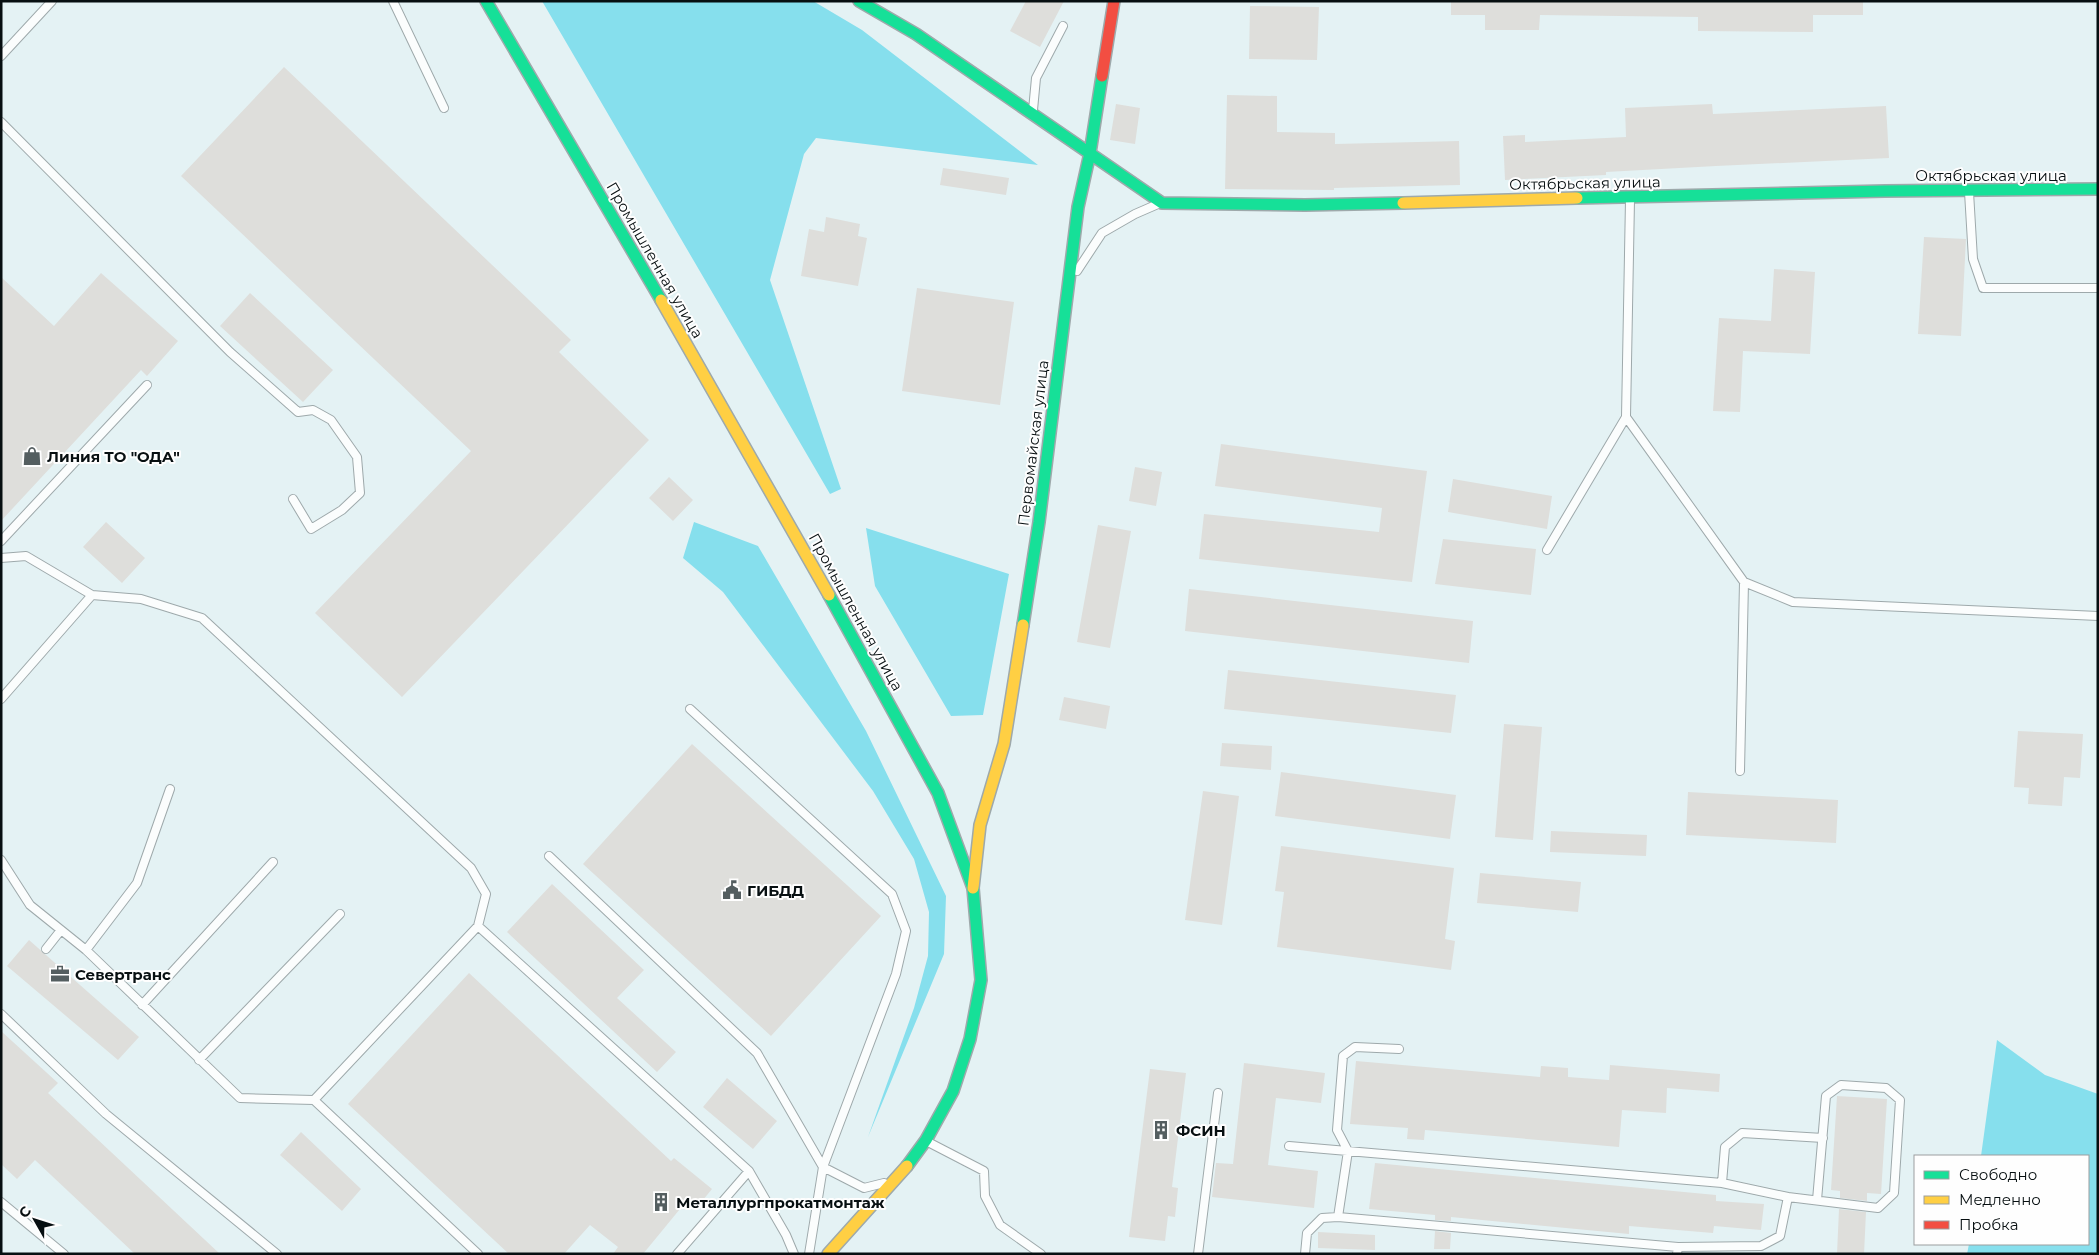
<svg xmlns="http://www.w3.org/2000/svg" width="2099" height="1255" font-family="Montserrat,sans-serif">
	<rect width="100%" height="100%" fill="#e4f2f4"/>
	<!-- forest -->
	<path fill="#86dfed" d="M542,1H813L862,30L1038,165L816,138L804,154L770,280L841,489L830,494Z
		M694,522L758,546L866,731L946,896L944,954L868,1137L914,1008L928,956L929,912L914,859L873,791L723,592L683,558Z
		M866,528L1009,574L983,715L951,716L875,586Z
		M1997,1040L2045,1075L2098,1094V1254H1967L1969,1244H2088V1156H1981Z"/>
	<!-- building -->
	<path fill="#dededb" d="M1026,1H1064L1040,47L1010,31Z
		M1451,1H1863V15H1813V32L1698,31V17L1540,15L1539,30H1485V15H1451Z
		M1250,6L1319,7L1317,60L1249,59Z
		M284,67L571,340L559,352L649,440L402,697L315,613L471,451L181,176Z
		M1227,95L1277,96V132L1335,133V144L1459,141L1460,185L1334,188V190L1225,189Z
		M1116,104L1140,108L1135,144L1110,140Z
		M1712,104L1713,114L1886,106L1889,158L1716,166L1606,172V175L1505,180L1503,136L1525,135V142L1626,137L1625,108Z
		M943,168L1009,178L1006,195L940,185Z
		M826,217L860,224L858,236L867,238L858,286L801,276L809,229L824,232Z
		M1924,237L1966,239L1961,336L1918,334Z
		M1774,269L1815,272L1810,354L1743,351L1740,412L1713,411L1719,318L1771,321Z
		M101,273L178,341L147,376L141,370L1,521V277L54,326Z
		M917,288L1014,302L1000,405L902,391Z
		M250,293L333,370L303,402L220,326Z
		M1221,444L1427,471L1412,582L1199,559L1204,514L1379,532L1382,508L1215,486Z
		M1135,467L1162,472L1156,506L1129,501Z
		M669,477L693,500L673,521L649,498Z
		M1453,479L1552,496L1547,529L1448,512Z
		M106,522L145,558L122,583L83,547Z
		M1098,525L1131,531L1110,648L1077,642Z
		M1443,539L1536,549L1531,595L1435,584Z
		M1189,589L1473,621L1469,663L1185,631Z
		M1228,670L1456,695L1451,733L1224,709Z
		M1064,697L1110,706L1106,729L1059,720Z
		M1504,724L1542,727L1533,840L1495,837Z
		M2018,731L2083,734L2080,778L2064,777L2062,806L2028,804L2029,788L2014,787Z
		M1222,743L1272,746L1271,770L1220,766Z
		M692,744L881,916L771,1036L583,864Z
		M1281,772L1456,795L1450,839L1275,816Z
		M1203,791L1239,796L1222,925L1185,920Z
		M1688,792L1838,800L1836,843L1686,835Z
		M1551,831L1647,835L1646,856L1550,852Z
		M1281,846L1454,868L1445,939L1455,941L1451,970L1277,947L1284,892L1275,891Z
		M1480,873L1581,882L1578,912L1477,903Z
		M552,884L644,970L617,998L676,1052L657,1072L507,932Z
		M29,940L139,1037L118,1060L7,966Z
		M469,973L671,1161L674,1158L712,1189L698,1206L689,1198L643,1254H613L618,1247L590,1225L564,1254H509L348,1104Z
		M1,1031L58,1083L48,1093L220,1254H135L35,1160L17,1179L1,1164Z
		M1356,1061L1540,1077L1541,1066L1568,1068V1077L1609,1080L1610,1065L1720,1074L1719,1092L1667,1088L1666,1113L1622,1110L1619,1147L1425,1130L1424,1140L1407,1139L1408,1128L1350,1124Z
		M1244,1063L1325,1073L1321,1103L1276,1098L1268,1165L1318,1171L1314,1208L1212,1197L1216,1163L1233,1164Z
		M1150,1069L1186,1073L1172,1187L1178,1188L1175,1217L1168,1216L1165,1241L1129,1237Z
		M727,1078L777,1121L753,1149L703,1107Z
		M1837,1096L1887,1099L1881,1194L1867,1193V1201L1840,1198V1191L1831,1190Z
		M301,1132L361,1189L342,1211L280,1155Z
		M1375,1163L1716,1195V1201L1764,1204L1761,1230L1714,1226L1713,1233L1629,1226V1234L1451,1217V1221L1435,1220V1215L1369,1209Z
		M1839,1209L1866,1212L1864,1254H1837Z
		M1435,1231L1451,1233L1450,1249H1434Z
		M1318,1232L1375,1235V1250L1318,1248Z"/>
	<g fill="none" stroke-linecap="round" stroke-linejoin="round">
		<!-- lane casing -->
		<g stroke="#9ea9ab" stroke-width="10">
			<path id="lane" d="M393,1L444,108
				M1,56L52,1
				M1033,110L1036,78L1063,26
				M1,122L230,352L298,412L313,410L331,420L357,457L360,493L342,510L311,529L293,499
				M1969,192L1973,259L1983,288H2098
				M1630,200L1626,417L1744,582L1793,602L2098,616
				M1077,271L1102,233L1135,214L1158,204
				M1,541L147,385
				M1547,550L1626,417
				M1,558L26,556L92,595L141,599L202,618L471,868L486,894L478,926
				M1,699L92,595
				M690,709L892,894L906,931L896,974L823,1167L809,1254
				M1740,771L1744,582
				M549,856L757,1053L823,1167L864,1188L884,1183
				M1,860L30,905L86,950L240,1098L314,1100
				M46,949L61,930
				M86,950L137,883L170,789
				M142,1005L273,862
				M1,1014L106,1114L277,1254
				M199,1060L340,914
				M928,1142L984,1171L985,1196L1000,1225L1041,1254
				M1289,1146L1722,1183L1788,1197
				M1722,1183L1725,1147L1742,1133L1823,1138
				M1,1202L64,1254
				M1338,1217L1348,1151L1337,1130L1343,1056L1355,1047L1399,1049
				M1678,1247L1761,1246L1780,1236L1788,1197L1878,1208L1894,1193L1900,1100L1886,1088L1841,1085L1826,1096L1817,1200
				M478,1254L314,1100L478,926L749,1171
				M677,1254L749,1171L786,1235L794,1254
				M1198,1254L1218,1093
				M1305,1254L1307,1233L1322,1218L1338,1217L1678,1247L1677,1254"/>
		</g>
		<!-- fast casing -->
		<g stroke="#9ea9ab" stroke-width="14">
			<path id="fast" d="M486,1L661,300
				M859,1L916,34L1162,203L1305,205L1403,203
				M1577,198L1885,191L2098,189
				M829,595L938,793L973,888L981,980L970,1039L953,1091L926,1140L907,1166
				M1023,625L1039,522L1078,207L1090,153L1102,76"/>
		</g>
		<!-- slow casing -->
		<g stroke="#9ea9ab" stroke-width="14">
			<path id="slow" d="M1403,203L1577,198
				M661,300L829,595
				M973,888L980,825L1004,744L1023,625
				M828,1254L907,1166"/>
		</g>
		<!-- jam casing -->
		<g stroke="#9ea9ab" stroke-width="14">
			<path id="jam" d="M1102,76L1114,1"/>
		</g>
		<!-- lane -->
		<use href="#lane" stroke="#fbfdfd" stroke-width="8"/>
		<!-- fast -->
		<use href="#fast" stroke="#16e098" stroke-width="11"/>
		<!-- slow -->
		<use href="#slow" stroke="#ffcf43" stroke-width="11"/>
		<!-- jam -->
		<use href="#jam" stroke="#f24e42" stroke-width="11"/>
	</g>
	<!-- icons -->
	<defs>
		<g id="shop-bare" transform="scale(1.5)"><path d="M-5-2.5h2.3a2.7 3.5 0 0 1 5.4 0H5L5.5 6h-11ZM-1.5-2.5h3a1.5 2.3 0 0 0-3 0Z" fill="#545e60" stroke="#fefefe" stroke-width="2.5" paint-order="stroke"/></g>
		<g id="civic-bare" transform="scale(1.5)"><path d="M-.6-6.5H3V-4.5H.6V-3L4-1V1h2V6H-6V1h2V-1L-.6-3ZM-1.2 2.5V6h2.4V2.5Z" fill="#545e60" stroke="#fefefe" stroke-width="2.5" paint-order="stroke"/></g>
		<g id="office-bare" transform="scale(1.5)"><path d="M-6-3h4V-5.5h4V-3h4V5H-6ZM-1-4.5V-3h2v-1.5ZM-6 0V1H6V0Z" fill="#545e60" stroke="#fefefe" stroke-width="2.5" paint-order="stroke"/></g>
		<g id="building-bare" transform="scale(1.5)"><path d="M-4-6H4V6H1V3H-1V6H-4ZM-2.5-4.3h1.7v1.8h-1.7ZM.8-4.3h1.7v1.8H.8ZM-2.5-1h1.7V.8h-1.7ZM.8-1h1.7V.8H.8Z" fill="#545e60" stroke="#fefefe" stroke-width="2.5" paint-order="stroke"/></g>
	</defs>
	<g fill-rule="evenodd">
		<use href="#shop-bare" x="32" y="456"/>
		<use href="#civic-bare" x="732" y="890"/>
		<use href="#office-bare" x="60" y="974"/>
		<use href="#building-bare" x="1161" y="1130"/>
		<use href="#building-bare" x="661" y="1202"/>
	</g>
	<g text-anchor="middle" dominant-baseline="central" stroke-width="4" stroke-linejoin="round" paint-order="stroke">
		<!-- street labels -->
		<g font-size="15" fill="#070f11" stroke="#fefefe">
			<text x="1991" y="175">Октябрьская улица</text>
			<text transform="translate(1585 183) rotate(-1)">Октябрьская улица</text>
			<text transform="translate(655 260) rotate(60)">Промышленная улица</text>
			<text transform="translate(1033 443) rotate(-83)">Первомайская улица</text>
			<text transform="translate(856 612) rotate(61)">Промышленная улица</text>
		</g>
		<!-- poi labels -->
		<g font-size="15" font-weight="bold" fill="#070f11" stroke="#fefefe" text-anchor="start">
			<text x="47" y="456">Линия ТО "ОДА"</text>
			<text x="747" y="890">ГИБДД</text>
			<text x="75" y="974">Севертранс</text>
			<text x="1176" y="1130">ФСИН</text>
			<text x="676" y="1202">Металлургпрокатмонтаж</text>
		</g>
	</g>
	<!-- border -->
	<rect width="2099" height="1255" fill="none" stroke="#070f11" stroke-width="5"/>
	<!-- legend -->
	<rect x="1914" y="1155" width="175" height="90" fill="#fefefe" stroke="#9b9e9f"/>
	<rect x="1924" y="1171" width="25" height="8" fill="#16e098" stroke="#9b9e9f"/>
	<text x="1959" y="1180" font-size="15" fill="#070f11">Свободно</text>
	<rect x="1924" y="1196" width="25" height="8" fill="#ffcf43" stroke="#9b9e9f"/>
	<text x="1959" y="1205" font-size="15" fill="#070f11">Медленно</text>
	<rect x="1924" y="1221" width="25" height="8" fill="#f24e42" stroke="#9b9e9f"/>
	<text x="1959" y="1230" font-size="15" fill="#070f11">Пробка</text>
	<!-- north arrow -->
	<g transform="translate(35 1220) rotate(309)" stroke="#fefefe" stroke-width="4" paint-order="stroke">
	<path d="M0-4L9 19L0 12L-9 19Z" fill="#070f11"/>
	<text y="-8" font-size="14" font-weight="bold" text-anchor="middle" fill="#070f11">С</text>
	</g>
</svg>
